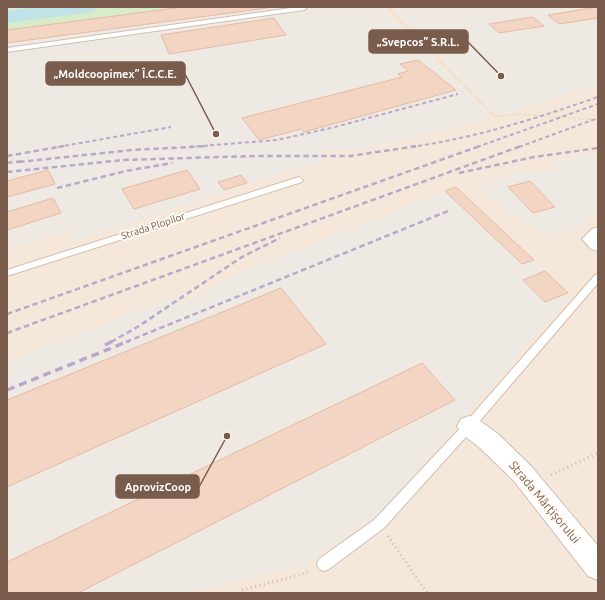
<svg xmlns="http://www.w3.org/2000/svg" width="605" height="600" font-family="Ubuntu,sans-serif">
	<rect width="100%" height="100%" fill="#fdf6ec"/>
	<!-- residential -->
	<path fill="#f5e8da" d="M7,7H598V593H7Z"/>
	<!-- industrial -->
	<path fill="#efe9e4" d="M184,7H380L486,110L488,119L355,151L338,149L320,154L321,161L75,241L67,231L7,248V30Z
		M391,7H598V84L509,113L496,114Z
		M598,155V214L566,233H550L538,231L485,195L482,190L485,184L524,171H560L550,161Z
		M456,187L570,296L383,510L308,564L184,593H82L81,591L78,593H7V362L178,295L184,304L231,276Z"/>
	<!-- green -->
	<path fill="#d8ecc9" d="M7,7H184L7,30Z"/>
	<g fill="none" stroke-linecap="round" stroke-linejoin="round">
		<!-- river -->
		<path fill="#bfe3e8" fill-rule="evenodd" d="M38,7H97L94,11L87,13L7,23V11Z"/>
	</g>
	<!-- building -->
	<path fill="#f3d5c3" stroke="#e6bba3" d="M184,7H275L7,43V30Z
		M598,7V18L559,24L548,15Z
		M533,17L544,26L499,33L489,24Z
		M274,18L286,35L169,54L161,35Z
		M418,60L456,90L304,132L301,129L259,140L242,118L402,77L398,74L408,71L400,64Z
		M48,170L55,184L7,197V181Z
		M187,170L200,189L134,209L122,189Z
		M241,175L247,183L224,190L218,182Z
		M530,181L555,207L533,213L508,187Z
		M456,187L534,260L522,264L445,191Z
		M53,198L61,213L7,230V212Z
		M545,271L568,293L545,302L523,280Z
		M281,288L326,344L7,487V400Z
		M422,363L455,400L78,593H7V562Z"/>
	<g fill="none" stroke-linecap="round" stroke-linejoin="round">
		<!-- service casing -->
		<g stroke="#d1beb0" stroke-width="2">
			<path id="service" d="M298,7L307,8L304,10L7,52V48Z
				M299,177L303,180L302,182L7,276V270Z
				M598,274V283L473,429L384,528L329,569L324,571L319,569L317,564L319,559L374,520L465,423L595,275Z"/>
		</g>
		<!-- minor casing -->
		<g stroke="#d1beb0" stroke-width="2">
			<path id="minor" d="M598,227V251L591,249L582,239L592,229Z
				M469,416L477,419L497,433L531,466L598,546V580L588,576L514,481L480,448L461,433L457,426L461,419Z"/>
		</g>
		<!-- path-far1 -->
		<path stroke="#d9b8a5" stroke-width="1.5" stroke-dasharray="0.5 2" stroke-linecap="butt" d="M387,7L495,117L519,114L598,120"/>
		<!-- path -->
		<path stroke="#d9b8a5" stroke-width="3" stroke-dasharray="1 3.5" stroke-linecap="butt" d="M551,475L598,453
			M388,536L427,593
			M242,590L303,574L311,570"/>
		<!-- service -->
		<use href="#service" fill="#fff" fill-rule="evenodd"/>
		<!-- minor -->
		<use href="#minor" fill="#fff" fill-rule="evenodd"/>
		<!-- rail-far2 -->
		<path stroke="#b9a8c9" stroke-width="2" stroke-dasharray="4 3" stroke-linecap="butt" d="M58,147L171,127
			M189,147L277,140L335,127L458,94
			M411,147C479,137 534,119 598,97
			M477,147L598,104
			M519,147L598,118"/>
		<!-- rail-far1 -->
		<path stroke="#b9a8c9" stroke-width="2.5" stroke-dasharray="5.5 3.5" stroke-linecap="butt" d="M7,156L64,146
			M19,162L132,150L208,146
			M7,163L24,161
			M7,172L123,160L254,156H350L418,146
			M459,173L534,157L598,148
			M57,188L126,171L172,163
			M7,314L480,146
			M7,333L521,146
			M111,342L139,326L242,257L280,238
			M126,342L448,211"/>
		<!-- rail -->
		<path stroke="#b9a8c9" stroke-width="3.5" stroke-dasharray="8 5" stroke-linecap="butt" d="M105,345L113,341
			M7,390L129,341"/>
	</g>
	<g text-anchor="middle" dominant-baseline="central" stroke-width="4" stroke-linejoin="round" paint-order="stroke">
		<!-- street labels -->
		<g font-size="10" fill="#7a5c4d" stroke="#fffaf3">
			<text transform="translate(153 226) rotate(-18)">Strada Plopilor</text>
		</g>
		<!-- near-street labels -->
		<g font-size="12" fill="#7a5c4d" stroke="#fffaf3">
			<text transform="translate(545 502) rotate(50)">Strada Mărțișorului</text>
		</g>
	</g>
	<!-- callouts -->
	<path fill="none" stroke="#7a5c4d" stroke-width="1.5" d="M501 76L468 42M216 134L185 74M227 436L199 487"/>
	<g fill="#7a5c4d" stroke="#fffaf3" stroke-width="1.5">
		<circle cx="501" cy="76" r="4"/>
		<circle cx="216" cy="134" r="4"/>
		<circle cx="227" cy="436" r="4"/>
	</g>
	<g fill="#7a5c4d" stroke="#7a5c4d" stroke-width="1.5">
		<rect x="369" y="30" width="99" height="23" rx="4"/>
		<rect x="46" y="62" width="139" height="23" rx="4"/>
		<rect x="116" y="475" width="83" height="23" rx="4"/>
	</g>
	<g font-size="11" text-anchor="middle" font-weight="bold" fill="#fff">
		<text x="418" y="46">„Svepcos” S.R.L.</text>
		<text x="115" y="78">„Moldcoopimex” Î.C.C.E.</text>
		<text x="158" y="491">AprovizCoop</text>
	</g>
	<!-- border -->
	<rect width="605" height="600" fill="none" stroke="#7a5c4d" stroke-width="16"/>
</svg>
